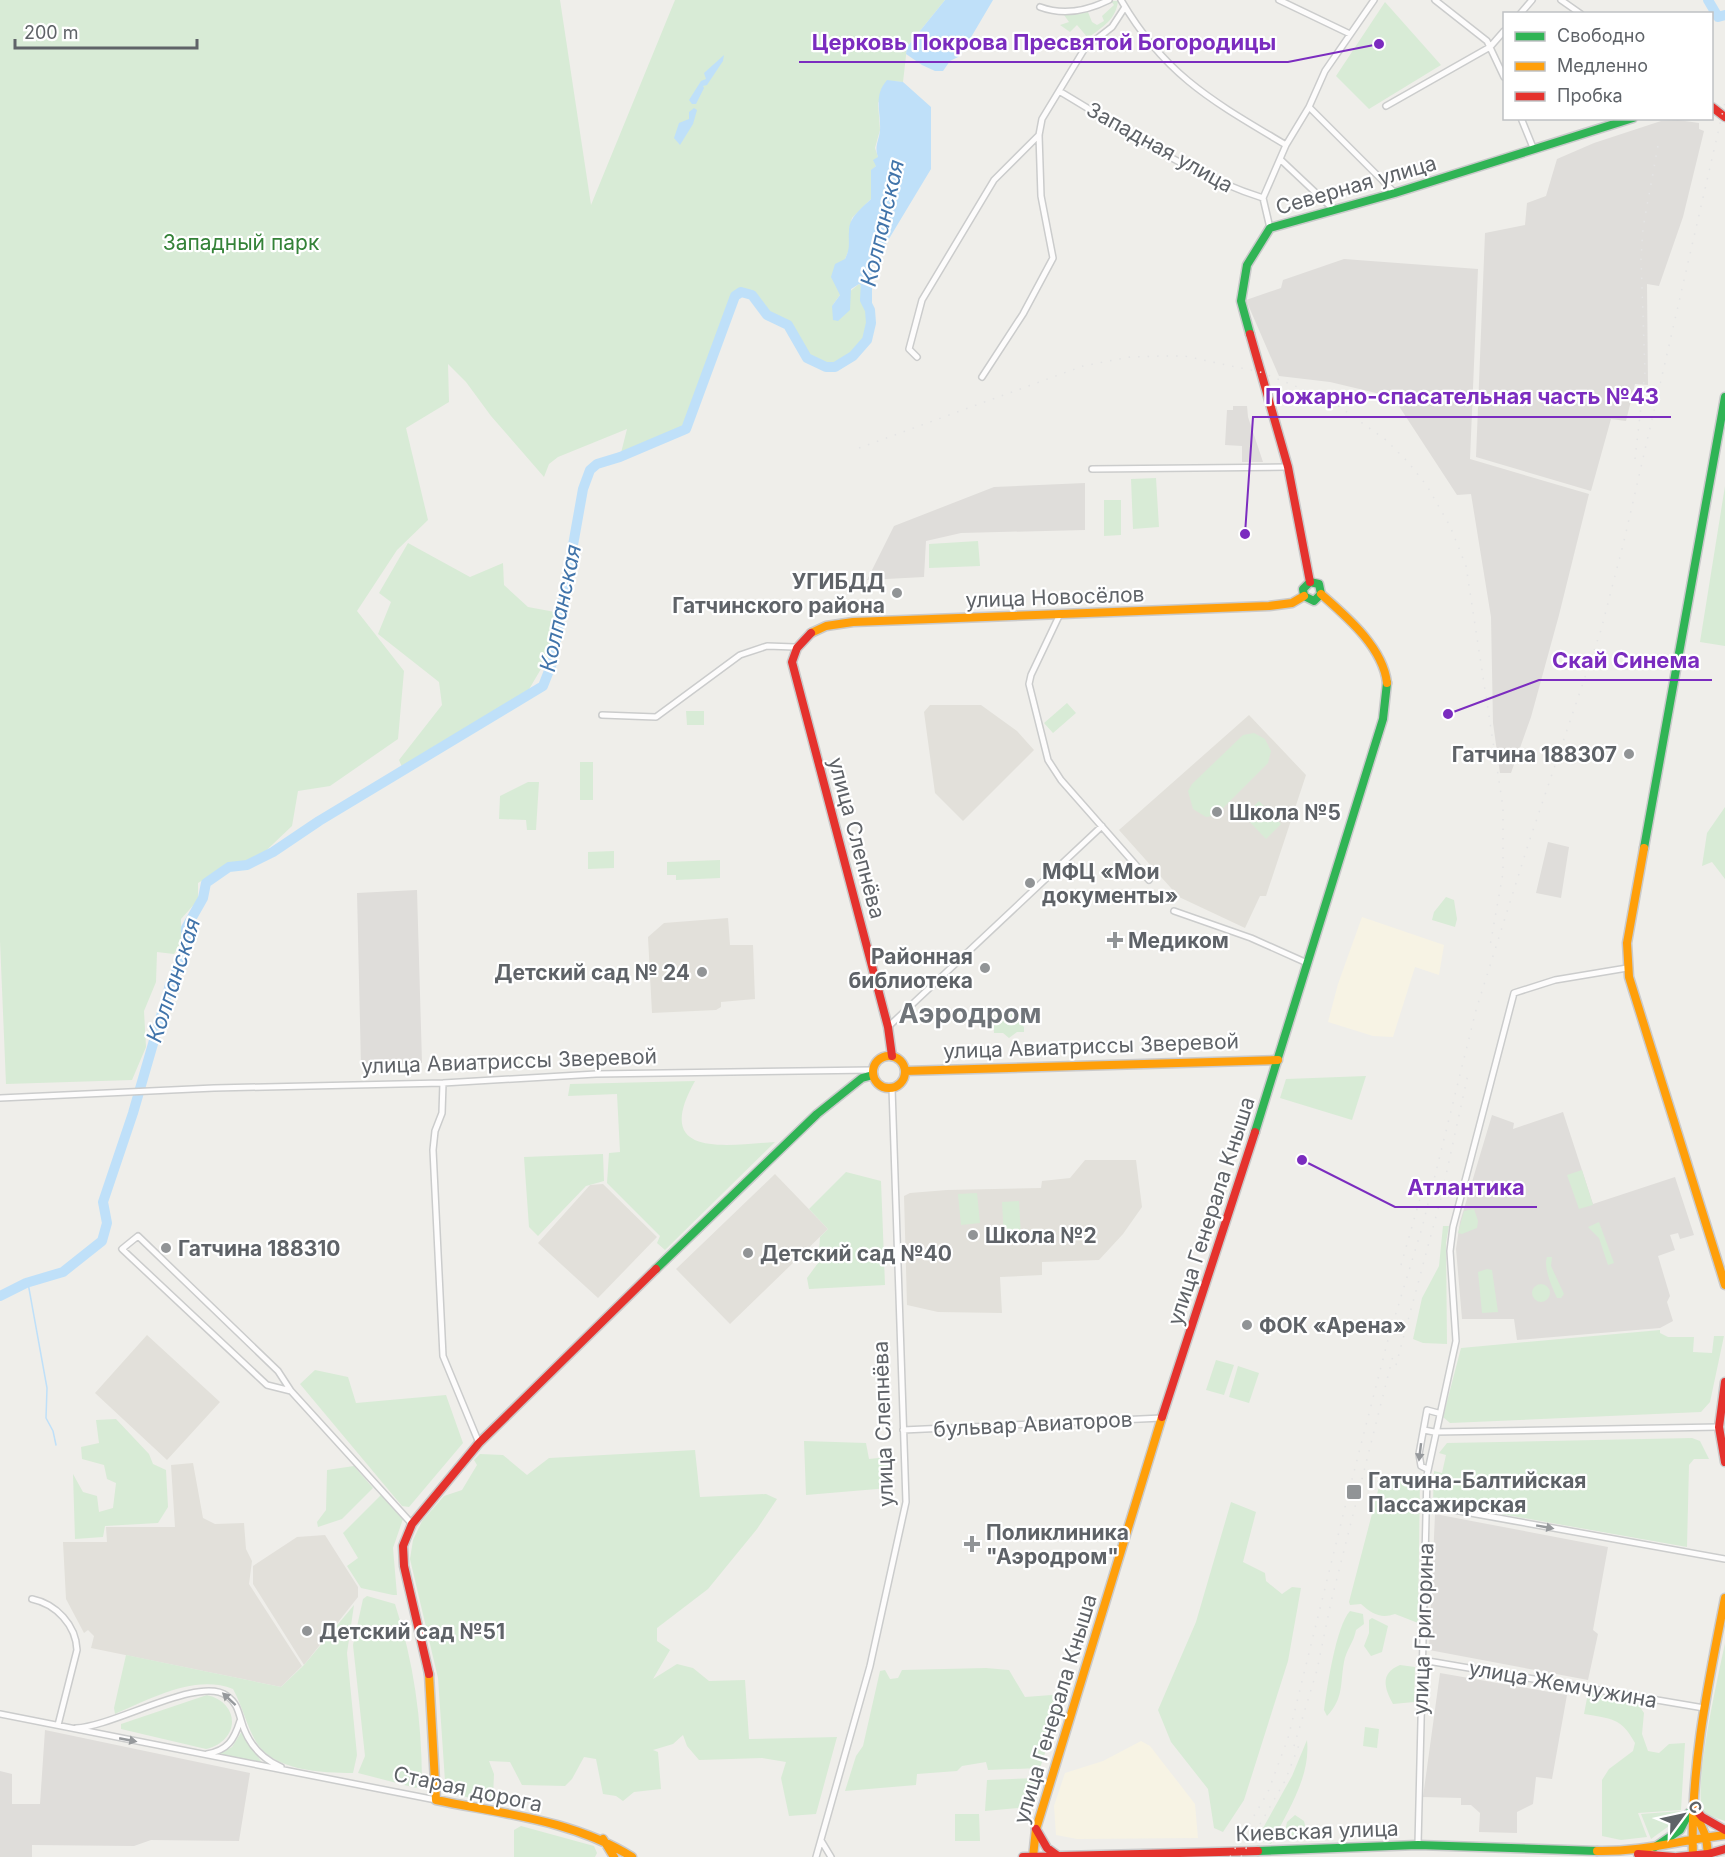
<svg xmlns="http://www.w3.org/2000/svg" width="1725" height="1857" font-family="Inter,sans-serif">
	<rect width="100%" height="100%" fill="#efeeea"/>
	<!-- commercial -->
	<path fill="#f7f3e4" d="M1362,917L1444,945L1439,975L1415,967L1393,1037L1373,1036L1328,1022L1338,984Z
		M1141,1741L1150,1746L1195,1804L1198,1838L1077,1839L1056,1835L1054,1806L1065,1773L1103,1761Z"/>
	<!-- industrial -->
	<path fill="#dfddda" d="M1678,120L1699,123V129L1704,131L1683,217L1659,286L1647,284L1648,385L1635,384L1626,421L1611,419L1591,491L1476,457L1485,233L1525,225L1527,203L1546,196L1557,159L1594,143L1661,121Z
		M1344,259L1478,269L1470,459L1589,494L1559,615L1531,717L1511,773H1500L1493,723L1491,617L1471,494L1457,495L1393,397L1330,382L1279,376L1246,300L1281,288L1283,280Z
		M1233,406H1247L1248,417L1263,462H1242V446L1225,445L1227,410H1233Z
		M1085,483V530L961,533L926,541L924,577L867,580L894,526L994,487Z
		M1548,842L1569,847L1561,898L1536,893Z
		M417,890L422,1063L361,1066L357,893Z
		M1563,1112L1593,1204L1675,1177L1694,1235L1680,1239L1678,1233L1670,1235L1675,1250L1658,1256L1670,1296L1667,1302L1673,1321L1660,1328L1517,1340L1514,1319H1462L1456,1249L1460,1222L1492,1115L1514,1123L1513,1129Z
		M1435,1514L1608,1547L1593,1630L1598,1634L1588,1680L1429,1650Z
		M1440,1673L1567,1695L1552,1779L1536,1777L1533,1804L1517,1812V1833L1479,1832L1480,1813L1471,1805H1461V1798L1423,1797Z
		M45,1730L250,1773L239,1841L151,1840L134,1846L32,1845V1857H0V1771L12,1774V1804H40Z"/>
	<!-- education -->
	<path fill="#e2e0da" d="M930,705H981L1017,731L1034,750L963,821L935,793L924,712Z
		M1249,715L1306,775L1266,896H1260L1245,928L1179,897L1119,830Z
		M728,918L730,945H753L755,999L721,1002V1007L716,1010L652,1013L648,937L664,923Z
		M1085,1160H1136L1142,1207L1123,1234L1099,1260L1042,1262V1275L1000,1277L1002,1313L938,1312L907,1305L904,1196L910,1193L947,1190L1041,1188L1042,1181L1070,1178Z
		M775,1174L828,1229L730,1324L676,1269Z
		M603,1184L657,1237L598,1298L538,1243L590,1185Z
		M147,1335L220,1402L167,1460L95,1393Z
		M193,1463L203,1518L215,1524L244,1523L246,1549L252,1561L249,1584L302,1666L281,1687L91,1648L94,1636L88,1630L84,1633L66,1599L63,1542H107L106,1527H175L171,1465Z
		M325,1535L358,1587V1597L304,1665L253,1584V1566L297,1537Z"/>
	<!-- green -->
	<path fill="#d8ebd6" d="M0,0H560L591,205L675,0H945L907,47L903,82L891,81L878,103L880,130L875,148L878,157L876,166L871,171V199L852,218L849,230L851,245L845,259L840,295L832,306L859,284L862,286L870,310L869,334L853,356L835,367H826L807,358L788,325L767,315L752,295L741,292L735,296L686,429L620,457L627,429L558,457L549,464L544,477L491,416L466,382L448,364L449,402L406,428L428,520L397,550L357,611L404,671L398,739L330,786L298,791L292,826L254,862L228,865L198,883V900L181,919V943L174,954L157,952L156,982L144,1011L146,1047L132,1080L6,1084L0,941Z
		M1111,1H1118C1116,20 1102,27 1088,38L1077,25L1070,32L1060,25L1069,22L1064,15L1088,12L1092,22L1097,25L1104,21L1102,16L1114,5Z
		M1385,2L1441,65L1369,109L1336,76Z
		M1156,478L1159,527L1133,529L1131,479Z
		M1725,486V646L1700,642Z
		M1104,500H1121V535L1104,536Z
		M978,541L980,566L929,568V544Z
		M408,543L470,577L503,563L504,585L528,607L555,612L548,657L528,691L402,767L399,760L442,705L439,682L378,634L391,602L379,593Z
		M1067,703L1076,713L1053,733L1044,723Z
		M686,711H704V725H687Z
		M1254,733L1265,739L1271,751L1268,763L1220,811L1212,816L1206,817L1193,809L1188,791L1192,784L1243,735Z
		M580,762H593V800H580Z
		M528,782H539L536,830H527L526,820L499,819L500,796Z
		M1259,801L1281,824L1266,839L1244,816Z
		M1725,807V879L1712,862L1702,866L1707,833Z
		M614,851V868L588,869V852Z
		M720,860V878L676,880V875H667V862Z
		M1446,897L1454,900L1457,919L1455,927L1432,920L1434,912Z
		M1008,1010L1024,1027V1032H1017L1009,1038L1003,1033H994L993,1017Z
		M1366,1076L1352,1120L1280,1098L1286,1079Z
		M695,1081C651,1159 726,1145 775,1142L665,1250L657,1243L660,1236L607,1183L609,1153L620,1152L617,1094L568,1096L570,1084Z
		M603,1154L604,1181L586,1186L538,1236L529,1227L524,1157Z
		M1582,1170L1593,1205L1579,1209L1567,1175Z
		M846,1172L881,1181L885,1285L809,1289L807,1278L818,1263L820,1237L828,1229L809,1209Z
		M977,1193L980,1223L961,1225L958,1194Z
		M1019,1201L1021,1237L1004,1238L1002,1202Z
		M1474,1209L1478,1221L1477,1228L1462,1234L1458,1233L1464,1211Z
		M1599,1222L1614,1263L1608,1265L1599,1238L1588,1227Z
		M1443,1226H1449L1446,1243L1447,1344L1423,1343L1413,1339L1422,1298L1439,1266Z
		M1547,1257H1552L1551,1266L1564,1294L1561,1298H1557C1552,1287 1543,1267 1547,1257Z
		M1487,1269L1492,1270L1498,1312L1482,1313L1478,1272Z
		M1532 1293a9 9 0 1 1 18 0a9 9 0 1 1-18 0Z
		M1660,1330V1333L1668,1337H1694L1693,1352L1712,1353L1714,1336H1724L1710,1402L1701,1412L1450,1423L1443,1417L1461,1348Z
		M1216,1360L1234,1365L1224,1395L1206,1390Z
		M1238,1366L1259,1373L1249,1403L1229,1397Z
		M315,1370L348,1377L356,1403L446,1395L463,1443L409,1507L402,1506L300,1384Z
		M116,1419L149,1454L153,1464L166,1470L168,1507L158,1523L105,1526L103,1537L75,1539L73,1474L83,1492L97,1496L99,1512L113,1508L116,1483L107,1479L104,1465L82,1459L81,1447L99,1443L96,1420Z
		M1692,1438L1700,1441L1709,1459H1694L1689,1465L1687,1547L1433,1502L1434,1471L1442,1473L1446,1455L1439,1453L1447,1443Z
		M804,1441L866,1443L869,1459L888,1457L889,1488L806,1495Z
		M695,1450L700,1497L766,1494L777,1499L757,1529L708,1589L657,1628V1641L670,1650L653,1679L677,1664L693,1668L709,1681L745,1680L749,1739L837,1737L816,1814L789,1816L781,1778L786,1762L762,1758L699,1760L687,1746L683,1735L673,1744L653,1750L658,1752L661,1789L634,1792L623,1801L616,1796L603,1794L596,1759L584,1757L572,1779L565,1786L522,1785L510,1762L489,1761L494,1774L493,1798L487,1801L456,1795L445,1781L438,1678L410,1559L413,1540L422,1521L444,1496L462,1490L477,1465L474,1460L480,1454L503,1455L527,1475L549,1458Z
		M354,1466L373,1488L342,1519L318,1527L317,1522L326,1510L327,1470Z
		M1420,1476L1418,1623L1395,1614C1381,1619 1372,1614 1361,1604L1350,1605L1349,1602L1380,1483L1391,1482L1393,1477Z
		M381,1495L403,1519L393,1548L397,1595H393L361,1588L347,1566L358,1558L343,1533Z
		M1231,1502L1256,1512L1243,1562L1265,1573L1266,1581L1282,1594L1292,1587L1301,1588L1288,1661L1244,1800L1223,1832L1214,1828L1208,1789L1171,1742L1158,1710L1196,1622Z
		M367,1596L395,1604C414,1662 422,1722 422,1783L416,1788L358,1773L365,1756L353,1645L363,1599Z
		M354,1605L347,1653L357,1755L353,1773C323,1773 271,1771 255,1740C246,1724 242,1705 233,1689C194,1674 151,1699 115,1714L114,1708L126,1655L281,1687L304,1665Z
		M1350,1611L1363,1614L1364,1624L1356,1630C1354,1642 1346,1650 1344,1662C1340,1684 1344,1698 1327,1716L1324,1710C1327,1688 1336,1626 1350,1611Z
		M1372,1618L1388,1626L1382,1652L1371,1656L1364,1646L1369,1633V1620Z
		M1725,1643V1821L1704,1814C1691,1792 1719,1673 1725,1643Z
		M1400,1665L1415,1667L1414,1702L1393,1704C1384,1688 1380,1673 1400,1665Z
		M986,1668L1009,1670L1025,1697L1065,1694L1040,1768L988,1770L986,1762L962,1766L957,1771L917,1774L916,1785L845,1791L856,1756L863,1746L880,1671L885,1670L890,1679L898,1678L902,1670Z
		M1588,1693L1636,1701L1644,1713L1642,1734L1648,1751L1659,1753L1669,1744L1685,1743L1681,1810L1638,1813L1647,1837L1621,1840L1602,1836V1780L1609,1769L1633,1751L1635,1743C1621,1717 1611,1719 1584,1714Z
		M207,1695C241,1703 240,1741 206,1749L121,1729V1724Z
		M1365,1727L1379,1729L1377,1748L1363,1746Z
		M242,1731L262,1763L218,1754L232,1747Z
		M1307,1740C1311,1777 1287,1812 1271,1844L1262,1841L1258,1837L1292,1776Z
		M1038,1778L1030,1807L985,1811L987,1780Z
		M1682,1811L1680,1818L1651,1839L1641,1814Z
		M955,1814H979L980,1841H955Z
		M1295,1815L1304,1821L1307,1834L1289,1841L1284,1836L1287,1822Z
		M521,1826L594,1846L597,1853L595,1857H514V1830Z"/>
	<!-- water -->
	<path fill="#bfe0f9" d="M945,0H993L960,56L950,61L943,71H935L922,65L906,54L907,47Z
		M724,55L723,61L707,85L703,86L704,88L696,104H692L689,100L701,81L706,79L704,73Z
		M887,80L903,82L931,107V169L872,267V308L870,310L862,286L859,284L851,289L850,310L838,321L833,320L832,306L840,295L831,277L835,264L845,259C851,246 848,244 849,231C849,217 862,208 871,199V170L876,166L873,160L878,157C874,146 879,141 880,130C881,111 873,96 887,80Z
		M694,108L697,110L693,124L680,145L674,138L679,123L689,119V112Z"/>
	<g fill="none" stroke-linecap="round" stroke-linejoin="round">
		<!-- stream -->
		<path stroke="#bfe0f9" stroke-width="1.5" d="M28,1283L47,1388L46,1418L53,1431L56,1445"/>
		<!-- river -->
		<path stroke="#bfe0f9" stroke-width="10" d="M1708,0L1718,17L1725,15
			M0,1296L26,1283L63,1272L102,1241L107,1223L103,1202L133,1113L170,985L180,964L186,942V928L203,898L206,883L229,867L247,865L273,852L319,821L543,686L552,663L583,489L590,470L597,464L620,457L686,429L735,296L741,292L752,295L767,315L788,325L807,358L826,367H835L853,356L867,340L871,323L870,310L865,300L866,281"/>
		<!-- street casing -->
		<g stroke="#cbcccc" stroke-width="8">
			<path id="street" d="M1121,0C1165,76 1214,102 1286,145
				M1279,0L1350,34
				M1435,0L1487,41L1504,77
				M1561,0L1581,14
				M1040,7C1064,16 1087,11 1109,0
				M1520,14L1532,0
				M1059,91C1125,130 1190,175 1263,198
				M1386,106L1490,47L1504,31
				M1309,107L1395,193
				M1521,118L1534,150
				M1281,160L1334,210
				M1270,228L1263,198L1286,145L1309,107L1325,71L1374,0
				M917,357L909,349L922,300L994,180L1039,135
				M982,377L1023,314L1053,258L1041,196L1039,135L1042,119L1085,48L1112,27L1125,7
				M1092,469L1288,467
				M1060,614L1031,675L1029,684L1048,760L1061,780L1149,880
				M602,715L656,717L740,655L767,646L795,647
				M1174,911L1251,938L1307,963
				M888,1027L1102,826
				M443,1083L442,1113L435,1131L433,1150L443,1356L479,1443
				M0,1098L214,1088L443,1083L596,1074L873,1070
				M291,1391L278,1371L138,1236L122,1249L267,1385L291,1391L412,1524
				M903,1430L1162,1418
				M1424,1430L1434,1432L1719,1427
				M1427,1469L1421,1466L1419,1454L1427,1410L1438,1413
				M1426,1505L1725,1559
				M32,1599C56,1604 76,1625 77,1650L58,1725
				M1422,1660L1704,1708
				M0,1714L436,1800
				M76,1728C113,1727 200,1675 227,1696C236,1702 238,1710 241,1720C247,1742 260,1758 281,1767
				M207,1754C228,1750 234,1740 240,1721
				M822,1842L831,1857
				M1418,1845L1427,1475L1456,1341L1450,1251L1453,1227L1514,993L1555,980L1627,968
				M816,1857L870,1666L906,1502L892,1088"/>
		</g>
		<!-- fast casing -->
		<g stroke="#cacacb" stroke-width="11">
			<path id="fast" d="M1250,334L1241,301L1247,265L1270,228L1395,193L1633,118
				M1310,582L1319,584L1321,594
				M1304,596L1314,601L1321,594
				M1304,596L1303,589L1310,582
				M1644,848L1725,397
				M1255,1132L1383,719L1387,683
				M656,1269L817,1114L862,1078L873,1075
				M1655,1847L1680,1830L1689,1813
				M1258,1851L1418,1845L1597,1851"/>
		</g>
		<!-- slow casing -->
		<g stroke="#cacacb" stroke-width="11">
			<path id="slow" d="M1321,594C1346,616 1383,647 1387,683
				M811,633L826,626L853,622L1269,606L1292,603L1304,596
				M1644,848L1627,943L1629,977L1725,1285
				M873 1072a16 16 0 1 1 32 0a16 16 0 1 1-32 0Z
				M905,1071L1278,1060
				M429,1674L436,1800C503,1814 573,1820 632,1857
				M1694,1809L1706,1837L1708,1854
				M603,1839L614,1857
				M1597,1851C1643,1852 1680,1840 1725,1835
				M1033,1857L1036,1829L1162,1417
				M1693,1857C1690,1769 1708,1684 1725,1598"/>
		</g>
		<!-- jam casing -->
		<g stroke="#cacacb" stroke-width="11">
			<path id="jam" d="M1712,107L1725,117
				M1250,334L1288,467L1310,582
				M811,633L797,648L792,662L888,1027L892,1056
				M1725,1382L1719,1427L1725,1462
				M1162,1417L1255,1132
				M429,1674L404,1566L403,1546L412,1524L479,1443L656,1269
				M1697,1811L1702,1817L1725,1830
				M1036,1829L1047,1848L1058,1856
				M1638,1854L1674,1857
				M1023,1857L1258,1851
				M1677,1857L1708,1854L1725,1849"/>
		</g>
		<!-- street -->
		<use href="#street" stroke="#fdfcfc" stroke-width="5"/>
		<!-- fast -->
		<use href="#fast" stroke="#30b455" stroke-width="8"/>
		<!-- slow -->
		<use href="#slow" stroke="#ff9f0a" stroke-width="8"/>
		<!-- jam -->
		<use href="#jam" stroke="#e5322d" stroke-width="8"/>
		<!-- rail -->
		<path stroke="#e4e4e4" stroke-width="1.5" stroke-dasharray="1.5 8" stroke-linecap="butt" d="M859,448L1083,366L1130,357L1162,356H1184L1260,372L1330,400L1386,440L1408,462L1427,486L1450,526L1466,566L1503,807V873L1490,946
			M1635,459L1645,372L1641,259L1643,228L1659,140
			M1401,1265L1425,1181
			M1396,1365L1441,1198L1468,1074
			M1294,1746L1317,1670L1331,1602L1393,1356
			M1230,1857L1268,1792L1288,1738L1349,1491L1389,1336L1422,1228L1476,1010L1529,842L1601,630L1624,541L1725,102
			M1241,1857L1285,1781L1301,1740"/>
	</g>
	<!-- one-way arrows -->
	<defs><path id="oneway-solid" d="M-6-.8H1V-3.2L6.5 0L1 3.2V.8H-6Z" transform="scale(1.5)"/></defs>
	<g fill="#96999c">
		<use href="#oneway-solid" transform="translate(1420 1452) rotate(97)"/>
		<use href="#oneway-solid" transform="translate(1545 1527) rotate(10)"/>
		<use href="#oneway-solid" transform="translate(229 1699) rotate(-137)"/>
		<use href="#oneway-solid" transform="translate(128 1740) rotate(11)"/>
	</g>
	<!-- markers -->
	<g fill="#919496" stroke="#fff" stroke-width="2">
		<circle cx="897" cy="593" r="6"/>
		<circle cx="1629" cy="754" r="6"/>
		<circle cx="1217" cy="812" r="6"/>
		<circle cx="1030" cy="883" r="6"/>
		<path d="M1112 931h6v6h6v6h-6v6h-6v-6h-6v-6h6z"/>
		<circle cx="985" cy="968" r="6"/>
		<circle cx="702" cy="972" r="6"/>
		<circle cx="973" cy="1235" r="6"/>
		<circle cx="166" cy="1248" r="6"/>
		<circle cx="748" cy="1253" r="6"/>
		<circle cx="1247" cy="1325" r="6"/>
		<rect x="1346" y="1484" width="16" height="16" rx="3"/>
		<path d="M969 1535h6v6h6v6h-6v6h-6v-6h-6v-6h6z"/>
		<circle cx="307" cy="1631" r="6"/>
	</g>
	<g text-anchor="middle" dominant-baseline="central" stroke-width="4.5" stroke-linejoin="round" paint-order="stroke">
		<!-- street labels -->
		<g font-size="21" fill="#5f6368" stroke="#fff">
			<text transform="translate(1160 147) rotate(29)">Западная улица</text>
			<text transform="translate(1356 185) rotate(-16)">Северная улица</text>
			<text transform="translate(1055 597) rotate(-2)">улица Новосёлов</text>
			<text transform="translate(857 838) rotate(75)">улица Слепнёва</text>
			<text transform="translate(1091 1046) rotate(-2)">улица Авиатриссы Зверевой</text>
			<text transform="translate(509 1061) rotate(-2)">улица Авиатриссы Зверевой</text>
			<text transform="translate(1211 1211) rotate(-72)">улица Генерала Кныша</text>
			<text transform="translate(883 1424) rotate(-92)">улица Слепнёва</text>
			<text transform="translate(1033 1424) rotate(-3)">бульвар Авиаторов</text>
			<text transform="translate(1423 1629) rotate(-88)">улица Григорина</text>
			<text transform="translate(1563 1684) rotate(10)">улица Жемчужина</text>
			<text transform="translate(1055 1709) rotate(-73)">улица Генерала Кныша</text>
			<text transform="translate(468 1789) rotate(12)">Старая дорога</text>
			<text transform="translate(1317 1831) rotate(-2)">Киевская улица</text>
		</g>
		<!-- park labels -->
		<g font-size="21" fill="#348238" stroke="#fff">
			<text x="241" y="242">Западный парк</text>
		</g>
		<!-- poi labels -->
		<g font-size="21" font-weight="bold" fill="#5f6368" stroke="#fff" text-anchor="start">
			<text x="885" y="581" text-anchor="end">УГИБДД<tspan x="885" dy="24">Гатчинского района</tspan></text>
			<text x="1617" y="754" text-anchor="end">Гатчина 188307</text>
			<text x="1229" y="812">Школа №5</text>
			<text x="1042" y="871">МФЦ «Мои<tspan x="1042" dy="24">документы»</tspan></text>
			<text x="1128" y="940">Медиком</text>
			<text x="973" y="956" text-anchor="end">Районная<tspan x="973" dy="24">библиотека</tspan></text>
			<text x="690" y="972" text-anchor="end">Детский сад № 24</text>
			<text x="985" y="1235">Школа №2</text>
			<text x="178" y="1248">Гатчина 188310</text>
			<text x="760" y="1253">Детский сад №40</text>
			<text x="1259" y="1325">ФОК «Арена»</text>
			<text x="1368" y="1480">Гатчина-Балтийская<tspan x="1368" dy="24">Пассажирская</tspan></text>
			<text x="986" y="1532">Поликлиника<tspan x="986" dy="24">"Аэродром"</tspan></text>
			<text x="319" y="1631">Детский сад №51</text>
		</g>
		<!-- water labels -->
		<g font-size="22" font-style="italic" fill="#4174aa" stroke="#fff">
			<text transform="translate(882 223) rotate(-77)">Колпанская</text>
			<text transform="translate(560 608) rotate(-78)">Колпанская</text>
			<text transform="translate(173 980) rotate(-72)">Колпанская</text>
		</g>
		<!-- district labels -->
		<g font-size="27" font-weight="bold" fill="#70757a" stroke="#fff">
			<text x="970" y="1013">Аэродром</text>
		</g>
	</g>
	<!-- callouts -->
	<path fill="none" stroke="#7b2cbf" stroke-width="2" d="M1379 44L1288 62H799M1245 534L1253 417H1671M1448 714L1539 680H1712M1302 1160L1395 1207H1537"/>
	<g fill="#7b2cbf" stroke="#fff" stroke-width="2">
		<circle cx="1379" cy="44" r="6"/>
		<circle cx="1245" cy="534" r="6"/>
		<circle cx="1448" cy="714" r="6"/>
		<circle cx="1302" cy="1160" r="6"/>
	</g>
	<g font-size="22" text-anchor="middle" font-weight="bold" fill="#7b2cbf" stroke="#fff" stroke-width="4.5" stroke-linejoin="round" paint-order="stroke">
		<text x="1044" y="50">Церковь Покрова Пресвятой Богородицы</text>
		<text x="1462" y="404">Пожарно-спасательная часть №43</text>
		<text x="1626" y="668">Скай Синема</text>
		<text x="1466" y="1195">Атлантика</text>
	</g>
	<!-- legend -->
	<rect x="1503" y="12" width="210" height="108" fill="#ffffff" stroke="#bfc1c3" stroke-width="1.5"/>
	<rect x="1515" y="32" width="30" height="9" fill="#30b455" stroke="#bfc1c3" stroke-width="1.5"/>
	<text x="1557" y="42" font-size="18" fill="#5f6368">Свободно</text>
	<rect x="1515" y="62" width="30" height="9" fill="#ff9f0a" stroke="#bfc1c3" stroke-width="1.5"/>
	<text x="1557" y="72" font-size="18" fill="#5f6368">Медленно</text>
	<rect x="1515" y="92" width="30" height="9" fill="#e5322d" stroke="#bfc1c3" stroke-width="1.5"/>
	<text x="1557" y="102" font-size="18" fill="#5f6368">Пробка</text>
	<!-- north arrow -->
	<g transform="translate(1683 1815) rotate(57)" stroke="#ffffff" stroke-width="4.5" paint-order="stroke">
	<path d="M0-4.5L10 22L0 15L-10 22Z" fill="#5f6368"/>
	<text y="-9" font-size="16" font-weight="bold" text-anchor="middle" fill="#5f6368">С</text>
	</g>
	<!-- scale -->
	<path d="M15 39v9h182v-9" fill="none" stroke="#5f6368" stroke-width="3"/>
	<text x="24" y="39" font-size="18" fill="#5f6368" stroke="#ffffff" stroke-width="4.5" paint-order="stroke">200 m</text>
</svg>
